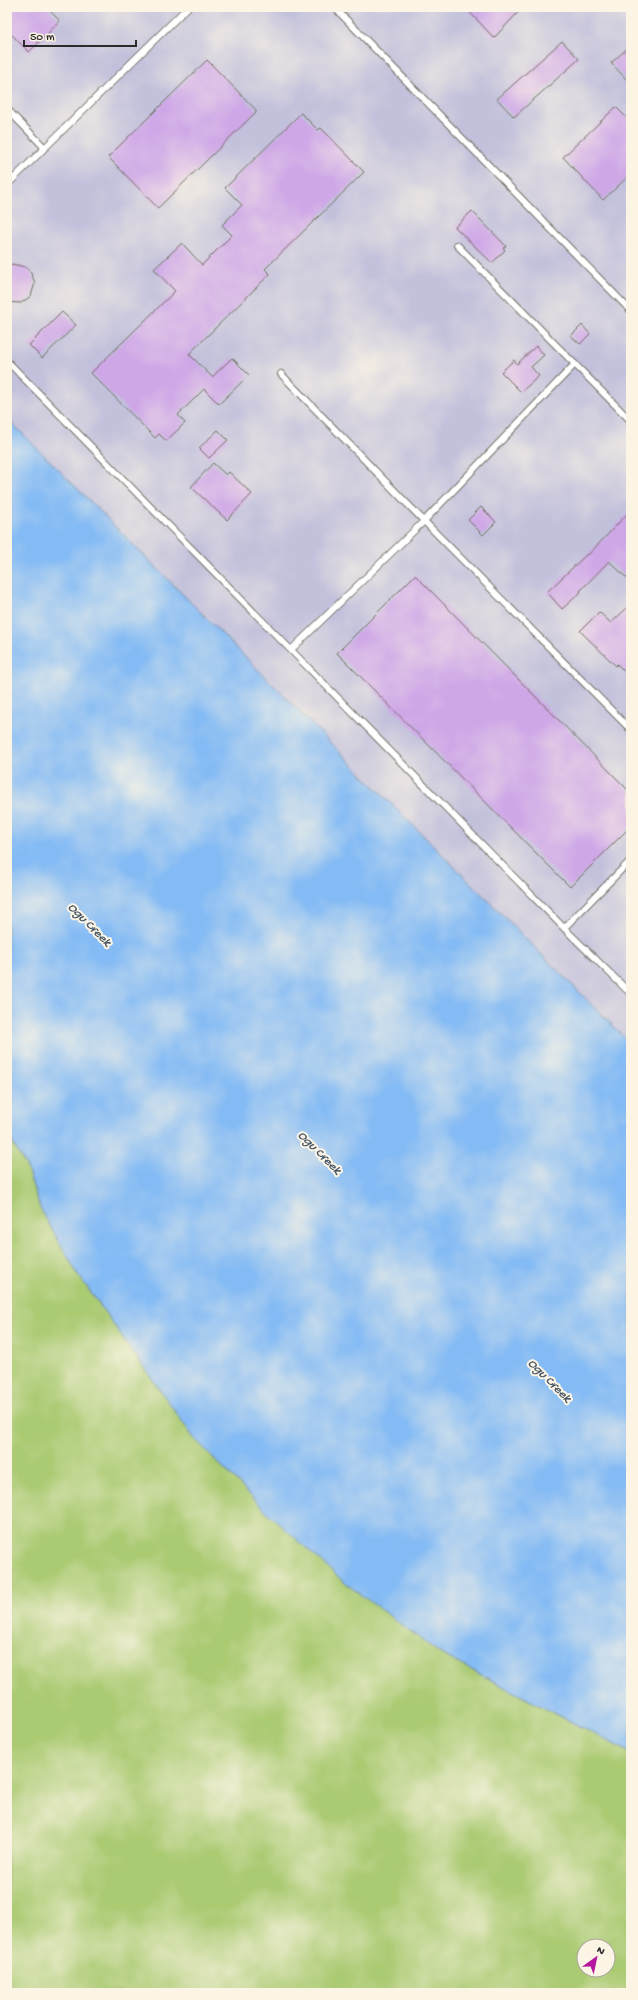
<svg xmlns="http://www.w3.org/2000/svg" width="638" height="2000" font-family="'Gochi Hand',sans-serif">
	<rect width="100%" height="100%" fill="#fcf5e5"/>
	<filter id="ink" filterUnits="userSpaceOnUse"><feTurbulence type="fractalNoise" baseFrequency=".025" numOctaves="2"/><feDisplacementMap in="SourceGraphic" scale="8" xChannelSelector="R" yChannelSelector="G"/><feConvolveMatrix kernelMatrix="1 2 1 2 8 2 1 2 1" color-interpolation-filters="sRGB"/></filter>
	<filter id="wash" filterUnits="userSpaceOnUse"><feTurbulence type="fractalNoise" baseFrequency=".012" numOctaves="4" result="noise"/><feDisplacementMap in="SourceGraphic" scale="16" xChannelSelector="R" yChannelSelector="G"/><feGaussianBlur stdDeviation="0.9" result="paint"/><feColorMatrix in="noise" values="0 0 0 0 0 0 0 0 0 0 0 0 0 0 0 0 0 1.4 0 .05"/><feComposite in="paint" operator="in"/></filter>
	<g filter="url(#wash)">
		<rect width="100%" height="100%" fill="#f4e9cf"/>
		<!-- industrial -->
		<path fill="#c2c1dc" d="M7,7H631V1044L7,418Z"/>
		<!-- green -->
		<path fill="#abcb73" stroke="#6b7b4f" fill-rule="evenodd" d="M7,1133L27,1168L40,1208L77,1273L194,1438L270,1515L441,1654L631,1753V1993H7ZM584,1946H608V1970H584Z"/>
		<!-- water -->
		<path fill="#85bbf4" stroke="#587390" d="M7,418L631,1044V1753L441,1654L345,1583L270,1515L194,1438L77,1273L40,1208L27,1168L7,1133Z"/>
		<g id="blocks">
			<!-- building -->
			<path fill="#cea7e7" d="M7,7H46L60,21L29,52L7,30Z
				M465,7H523L494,38Z
				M562,41L579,59L514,117L497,99Z
				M631,45V84L611,63Z
				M207,60L257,111L158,208L108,157Z
				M616,107L631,122V174L603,200L563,157Z
				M301,113L318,130L321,128L364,172L265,269L270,274L189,354L212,377L232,358L249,375L219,404L204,389L178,415L185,423L166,441L159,434L155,438L91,373L175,291L154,269L182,243L202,265L232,235L222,225L242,205L225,188Z
				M472,211L506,246L503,248L505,250L492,263L455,227Z
				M12,264L25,267L30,271L35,283L31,296L21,303L7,302V266Z
				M62,312L76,325L42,358L29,345Z
				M582,325L590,334L580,344L571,336Z
				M536,346L544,355L531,367L539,376L521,392L501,372L514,360L517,364Z
				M218,430L228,440L209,458L199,448Z
				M213,463L226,475L229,472L252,494L227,520L191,487Z
				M481,507L496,522L483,535L468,520Z
				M631,510V582L609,561L580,591L581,592L562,609L547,592L587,554L588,555Z
				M415,575L631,793V826L570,887L337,653Z
				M631,604V678L617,664L616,666L580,631L599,612L611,623Z"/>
		</g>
	</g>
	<g filter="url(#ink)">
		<use href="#blocks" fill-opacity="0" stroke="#716e64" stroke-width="1"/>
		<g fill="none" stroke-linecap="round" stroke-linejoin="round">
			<!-- lane casing -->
			<g stroke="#716e64" stroke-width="8">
				<path id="lane" d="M334,7L631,311
					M7,109L44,147
					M7,185L188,7
					M457,245L631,421
					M7,361L564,928L631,994
					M281,374L424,521L631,730
					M292,649L424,521L575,364
					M564,928L631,860"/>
			</g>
			<!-- lane -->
			<use href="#lane" stroke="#fff" stroke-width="6"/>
		</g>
	</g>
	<g text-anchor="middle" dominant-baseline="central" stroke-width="4" stroke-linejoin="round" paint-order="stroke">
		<!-- water labels -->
		<g font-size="13" font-style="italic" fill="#465667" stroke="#fcf5e5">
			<text transform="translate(89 925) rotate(45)">Ogu Creek</text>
			<text transform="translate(319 1153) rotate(45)">Ogu Creek</text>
			<text transform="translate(549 1381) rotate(45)">Ogu Creek</text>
		</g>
	</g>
	<!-- margin -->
	<rect width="638" height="2000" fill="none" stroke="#fcf5e5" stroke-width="24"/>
	<!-- north arrow -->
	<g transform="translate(596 1958) rotate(33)"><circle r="19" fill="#fcf5e5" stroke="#a8a49b"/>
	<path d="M0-3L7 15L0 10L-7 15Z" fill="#b5179e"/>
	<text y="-6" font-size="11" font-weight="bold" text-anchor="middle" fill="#2b2b2b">N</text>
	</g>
	<!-- scale -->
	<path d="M24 40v6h112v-6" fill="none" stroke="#2b2b2b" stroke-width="2"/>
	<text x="30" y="40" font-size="12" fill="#2b2b2b" stroke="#fcf5e5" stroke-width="3" paint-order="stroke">50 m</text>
</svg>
